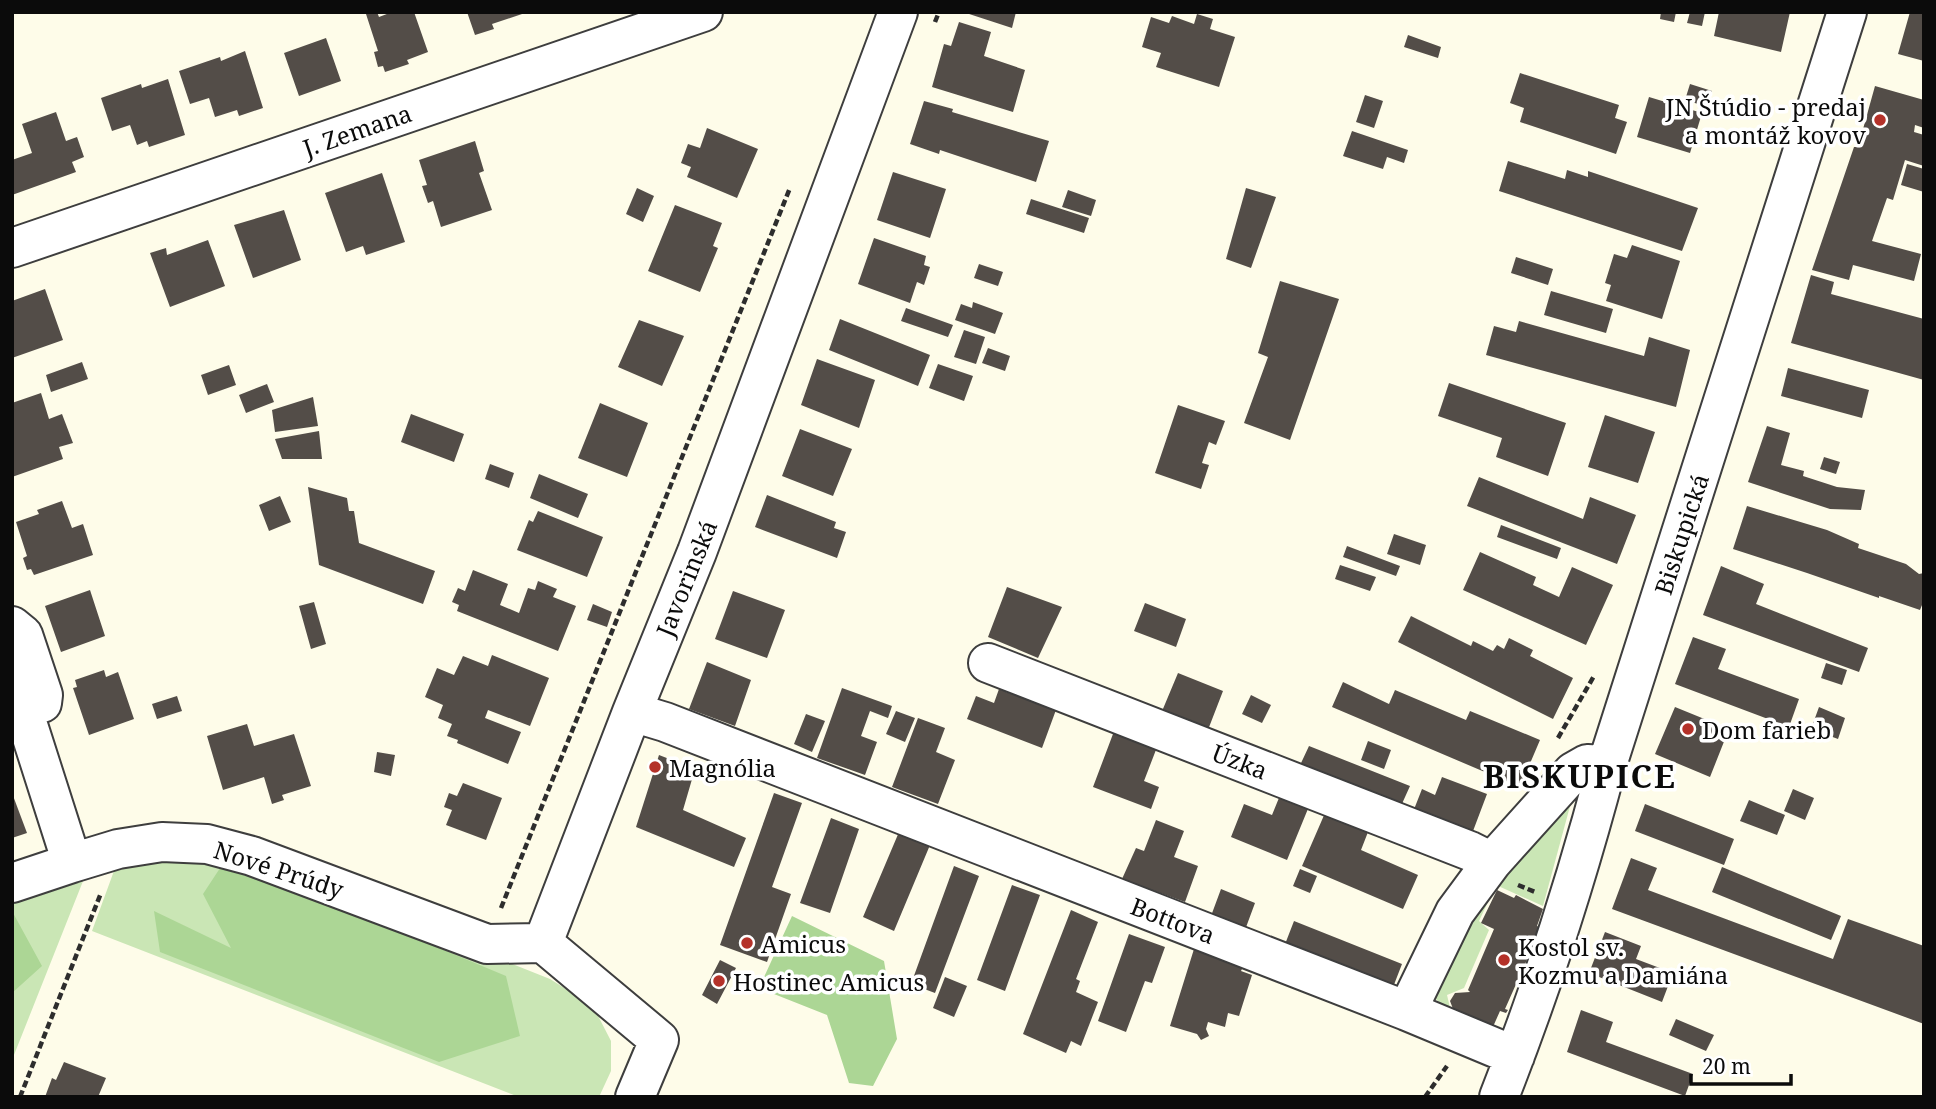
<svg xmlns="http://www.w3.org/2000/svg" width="1936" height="1109" font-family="'Noto Serif',serif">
	<rect width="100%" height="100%" fill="#fefce9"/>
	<!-- green -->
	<path fill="#cae6b5" d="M1579,773L1543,906L1496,885L1479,921L1489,930L1464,988L1447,995L1452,1016L1435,998L1488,879Z
		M222,848L550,979L593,1006L611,1041V1071L599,1097H519L92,931L122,849Z
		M89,866L12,1060V893Z"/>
	<!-- forest -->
	<path fill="#acd695" d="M226,859L506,976L520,1036L439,1062L160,952L154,911L231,948L203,894Z
		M12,911L42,966L12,993Z
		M792,916L884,961L897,1039L873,1086L849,1083L827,1015L759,988Z"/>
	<!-- building -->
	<path fill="#534d48" d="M372,12H377L379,17L392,12H414L428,52L407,60L409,64L385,72L383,66L378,67L374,52L378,51L366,14Z
		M467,12H525V13L492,24L494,29L475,35Z
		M963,12H1016L1012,28Z
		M1661,12H1676L1674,22L1660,19Z
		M1690,12H1705L1702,26L1687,23Z
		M1719,12H1790L1781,52L1714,36Z
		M1910,12L1924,14V61L1898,54Z
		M1197,14L1213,19L1210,29L1235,37L1219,87L1156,67L1161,53L1142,47L1151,17L1169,23L1172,16L1194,24Z
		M959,22L991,32L984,56L1025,70L1013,112L932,87L944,44L951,46Z
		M1408,35L1441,47L1438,58L1404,47Z
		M326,38L341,81L299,96L284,53Z
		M245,51L263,108L239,116L237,110L215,117L209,98L190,104L179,71L220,57L221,61Z
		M1520,73L1619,105L1615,118L1627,122L1616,154L1520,122L1524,108L1510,103Z
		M168,79L185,135L149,147L147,141L137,145L130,125L112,131L101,98L141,84L142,88Z
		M1690,84L1712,91L1708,107L1685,100Z
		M1875,86L1924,100V128L1915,125L1914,132L1924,135V166L1905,160L1893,200L1887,198L1872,241L1921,254L1914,281L1853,265L1849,280L1812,270L1854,147H1858Z
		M1365,95L1383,101L1374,128L1356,122Z
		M1649,97L1702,113L1690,153L1637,137Z
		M924,101L953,109L952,112L1049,141L1036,182L940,150L939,154L910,144Z
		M56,112L66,141L77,137L84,157L72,162L76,172L12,195V160L32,153L22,124Z
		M707,128L758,149L737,198L687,177L691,167L681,163L688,144L700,148Z
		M1352,131L1408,150L1404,163L1387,157L1383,169L1343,156Z
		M475,141L484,171L479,173L492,210L441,227L433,201L428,203L422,186L427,185L419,160Z
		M1508,161L1565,179L1567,170L1588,177V171L1698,208L1682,251L1499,191Z
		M1907,164L1924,169V192L1901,185Z
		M893,172L946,189L930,238L877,220Z
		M382,173L405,242L366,255L363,246L346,252L325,193Z
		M637,188L654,196L643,222L626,214Z
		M1246,188L1276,197L1251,268L1226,259Z
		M1068,190L1096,200L1091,216L1062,207Z
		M1031,199L1089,218L1084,233L1026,214Z
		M675,205L722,223L713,246L718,248L700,292L648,271Z
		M284,210L301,260L253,278L234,225Z
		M874,238L926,256L924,265L930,267L924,285L917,282L910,303L858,284Z
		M208,240L225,286L170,307L150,253L166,248L167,255Z
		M1632,245L1680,261L1662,319L1606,301L1611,285L1605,283L1614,254L1627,258Z
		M1516,257L1553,269L1548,285L1511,273Z
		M979,264L1003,272L998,286L974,278Z
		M1811,275L1834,282L1831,294L1924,319V380L1791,343Z
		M1280,281L1339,299L1290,440L1244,423L1268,357L1258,353Z
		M45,289L63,340L12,358V301Z
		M1551,291L1613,309L1606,333L1544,315Z
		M973,302L1003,313L995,334L955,320L961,304L972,308Z
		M906,308L953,325L948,337L901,321Z
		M840,319L930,355L918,386L829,350Z
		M639,320L684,336L662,386L618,367Z
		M1519,321L1644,356L1649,337L1690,350L1676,407L1486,355L1494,326L1516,332Z
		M964,330L985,337L976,364L954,357Z
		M988,348L1010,356L1005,371L982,363Z
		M817,359L875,380L859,428L801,405Z
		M82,362L88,379L51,392L46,375Z
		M938,364L973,376L964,401L929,388Z
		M229,365L236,385L208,395L201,375Z
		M1788,368L1869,390L1862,418L1781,396Z
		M1449,383L1566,423L1548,476L1496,457L1502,438L1438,416Z
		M267,384L274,402L246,413L239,395Z
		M41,393L49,419L62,414L73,443L59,447L63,459L12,477V403Z
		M313,397L318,426L275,432L272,410Z
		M600,403L648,423L627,477L578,458Z
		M1178,405L1225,421L1216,445L1209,442L1202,463L1209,465L1201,489L1155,473Z
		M411,414L464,434L454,462L401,442Z
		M1605,415L1655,432L1638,483L1588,467Z
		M1767,426L1790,433L1781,465L1804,471L1803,476L1837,487L1865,490L1861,510L1830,509L1748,482Z
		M800,429L852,449L833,496L782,476Z
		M319,431L322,459H282L275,439Z
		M1824,457L1840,462L1836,474L1820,469Z
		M490,464L514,473L509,488L485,479Z
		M539,474L588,494L578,518L530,498Z
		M1479,477L1583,519L1590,497L1636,515L1617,564L1467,506Z
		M308,487L347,498L349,511H354L359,543L435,571L423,604L319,565Z
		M767,495L836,522L834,528L846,532L837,558L755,527Z
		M280,496L291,522L269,531L259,505Z
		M62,501L72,528L83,524L93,555L34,575L31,569L27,570L23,558L27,556L16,522L39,514L37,510Z
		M1747,506L1827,530L1859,544L1858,548L1906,564L1919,574L1924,573V600L1920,610L1879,596V598L1807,573L1733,549Z
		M538,511L603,537L587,577L517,550L529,520L533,522Z
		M1501,525L1561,548L1557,559L1497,537Z
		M1394,534L1426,545L1420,565L1387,554Z
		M1347,546L1400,566L1396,576L1343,557Z
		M1480,552L1536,577L1533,585L1559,597L1572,567L1613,585L1586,645L1463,590Z
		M1340,565L1376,577L1370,591L1335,579Z
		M1721,566L1764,584L1756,604L1868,648L1859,672L1703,615Z
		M473,570L508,584L500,605L519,613L528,588L535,590L538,581L557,589L553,597L576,606L558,651L457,611L459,605L452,602L458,588L465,591Z
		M1007,587L1062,607L1038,658L988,637Z
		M90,590L105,636L61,652L45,606Z
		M733,591L785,610L767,658L715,639Z
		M314,602L326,644L311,649L299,606Z
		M1145,603L1186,619L1176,647L1134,631Z
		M593,604L612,612L607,627L587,620Z
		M1411,616L1471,646L1473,641L1493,651L1497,645L1504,649L1509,638L1533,650L1530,656L1573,678L1553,719L1398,642Z
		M1693,637L1726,649L1718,669L1799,699L1789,727L1675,684Z
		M492,655L549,678L530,726L488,710L485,718L521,732L508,764L457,743L458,740L447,736L452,724L438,718L443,705L425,697L437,668L454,675L463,656L488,666Z
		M707,662L751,680L735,726L689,709Z
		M1826,663L1847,670L1842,685L1821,678Z
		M104,670L106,677L118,672L134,719L89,735L73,688L77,687L75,680Z
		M1178,673L1223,691L1206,735L1160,716Z
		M1015,682L1060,699L1042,748L967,719L976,696L994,703L999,689L1011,694Z
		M1343,682L1389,704L1395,690L1466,720L1470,711L1540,740L1520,787L1332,707Z
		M842,688L892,706L888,718L870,711L861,736L877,742L865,775L817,758Z
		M1251,695L1271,705L1262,723L1242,714Z
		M177,696L182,711L157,719L152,704Z
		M1675,707L1729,729L1710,777L1655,754Z
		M1819,707L1845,718L1838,739L1811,729Z
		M896,711L915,718L905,742L886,734Z
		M806,714L825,721L812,752L794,744Z
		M918,718L945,728L936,752L955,760L938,804L892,787Z
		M247,724L254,746L294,734L311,786L282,795L284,800L272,804L264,777L223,790L207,736Z
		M1116,726L1159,742L1144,781L1159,787L1151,809L1093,787Z
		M1368,741L1391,750L1384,769L1361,760Z
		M1309,746L1410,786L1396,817L1295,776Z
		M377,752L395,755L391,776L374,772Z
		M659,755L695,769L683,810L746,838L734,867L636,827Z
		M1442,777L1487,794L1470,839L1411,817L1422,789L1435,795Z
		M463,783L502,798L486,840L446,825L452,810L444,807L449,793L457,796Z
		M1283,788L1312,799L1287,860L1231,837L1244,804L1272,815Z
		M1793,789L1814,798L1805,820L1784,811Z
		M12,793L27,833L12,838Z
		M774,793L802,803L772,887L791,894L767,962L720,945Z
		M1749,800L1785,815L1777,835L1740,821Z
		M1645,804L1734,839L1724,865L1635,831Z
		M1325,813L1368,832L1361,850L1418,875L1403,909L1302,866Z
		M831,818L859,829L830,913L800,903Z
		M1156,820L1184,831L1174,857L1198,866L1185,902L1122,879L1136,848L1144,851Z
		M899,832L930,845L894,931L863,917Z
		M1631,858L1657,868L1648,890L1833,959L1848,919L1924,946V1024L1612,909Z
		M954,866L979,876L935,993L911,984Z
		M1722,867L1841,916L1831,940L1712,892Z
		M1300,869L1317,876L1310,893L1293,886Z
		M1012,885L1040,895L1005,991L977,980Z
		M1221,889L1255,903L1245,930L1211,916Z
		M1497,890L1514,898L1516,895L1543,909L1537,926L1541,928L1505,1009L1508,1010L1506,1013L1500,1011L1492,1029L1455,1014L1450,1001L1455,993L1470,992L1468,990L1494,929L1481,923Z
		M1071,910L1098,922L1076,979L1080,981L1076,992L1098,1002L1081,1046L1071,1041L1066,1053L1023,1034Z
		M1294,921L1402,964L1390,995L1282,952Z
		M1605,932L1641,946L1636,959L1673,973L1662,1002L1589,973Z
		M1129,934L1165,947L1152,983L1145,981L1126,1032L1098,1021Z
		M1194,949L1243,967L1241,971L1252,975L1239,1016L1228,1013L1225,1027L1208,1022L1206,1029L1209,1036L1201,1040L1197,1034L1170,1026Z
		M720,960L736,968L717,1004L702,995Z
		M945,977L967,986L954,1017L933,1008Z
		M1581,1010L1613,1022L1606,1042L1693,1074L1685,1096L1567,1052Z
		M1676,1019L1714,1035L1706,1051L1669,1035Z
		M64,1062L106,1078L98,1097H45L52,1078L56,1080Z"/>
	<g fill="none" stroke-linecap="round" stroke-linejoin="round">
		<!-- minor casing -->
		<g stroke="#3e3e3e" stroke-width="42">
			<path id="minor" d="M12,248L703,12
				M12,626L23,635L43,695L42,703
				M988,663L1470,851L1492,862
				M12,675L72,863
				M632,712L665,722L1407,1011L1515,1056
				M12,883L72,863L118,849L162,842L207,844L252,856L487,944L543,943
				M1407,1011L1455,912L1492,862L1573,772L1587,764L1607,765
				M635,1097L659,1040L543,943L632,712L697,552L898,12
				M1499,1097C1542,988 1577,878 1607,765L1847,12"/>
		</g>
		<!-- path -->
		<path stroke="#2d2d2d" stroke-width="4.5" stroke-dasharray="7 3.5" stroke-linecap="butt" d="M935,22L939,12
			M1558,738L1594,676
			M1518,885L1535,892
			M501,908L790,188
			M20,1097L101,893
			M1425,1097L1447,1066"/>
		<!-- minor -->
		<use href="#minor" stroke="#fff" stroke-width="38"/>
	</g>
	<!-- markers -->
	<g fill="#b43129" stroke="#fff" stroke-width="2.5">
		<circle cx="1880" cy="120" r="7"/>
		<circle cx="1688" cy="729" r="7"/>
		<circle cx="655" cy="767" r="7"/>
		<circle cx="747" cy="943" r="7"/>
		<circle cx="1504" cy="960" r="7"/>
		<circle cx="719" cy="981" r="7"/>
	</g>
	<g text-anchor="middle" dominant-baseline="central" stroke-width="7" stroke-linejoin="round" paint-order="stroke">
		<!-- poi labels -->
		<g font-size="24" fill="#0b0b0b" stroke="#fff" text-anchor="start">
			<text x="1866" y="106" text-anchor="end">JN Štúdio - predaj<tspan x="1866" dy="28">a montáž kovov</tspan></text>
			<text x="1702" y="729">Dom farieb</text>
			<text x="669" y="767">Magnólia</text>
			<text x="761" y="943">Amicus</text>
			<text x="1518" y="946">Kostol sv.<tspan x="1518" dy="28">Kozmu a Damiána</tspan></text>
			<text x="733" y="981">Hostinec Amicus</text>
		</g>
		<!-- street labels -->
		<g font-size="24" fill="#0b0b0b" stroke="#fff">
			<text transform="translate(357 130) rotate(-19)">J. Zemana</text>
			<text transform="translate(1681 534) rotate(-72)">Biskupická</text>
			<text transform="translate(686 578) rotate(-68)">Javorinská</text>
			<text transform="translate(1240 761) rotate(21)">Úzka</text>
			<text transform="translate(279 869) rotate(18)">Nové Prúdy</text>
			<text transform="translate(1173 920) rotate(21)">Bottova</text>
		</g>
		<!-- district labels -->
		<g font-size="32" font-weight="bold" letter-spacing="2" fill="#0b0b0b" stroke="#fff">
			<text x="1580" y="775">BISKUPICE</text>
		</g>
	</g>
	<!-- border -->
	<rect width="1936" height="1109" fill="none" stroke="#0b0b0b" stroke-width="28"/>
	<!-- scale -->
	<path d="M1691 1074v10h100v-10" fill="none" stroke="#0b0b0b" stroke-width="3.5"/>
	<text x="1702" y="1074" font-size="21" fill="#0b0b0b" stroke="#ffffff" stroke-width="5" paint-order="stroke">20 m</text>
</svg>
